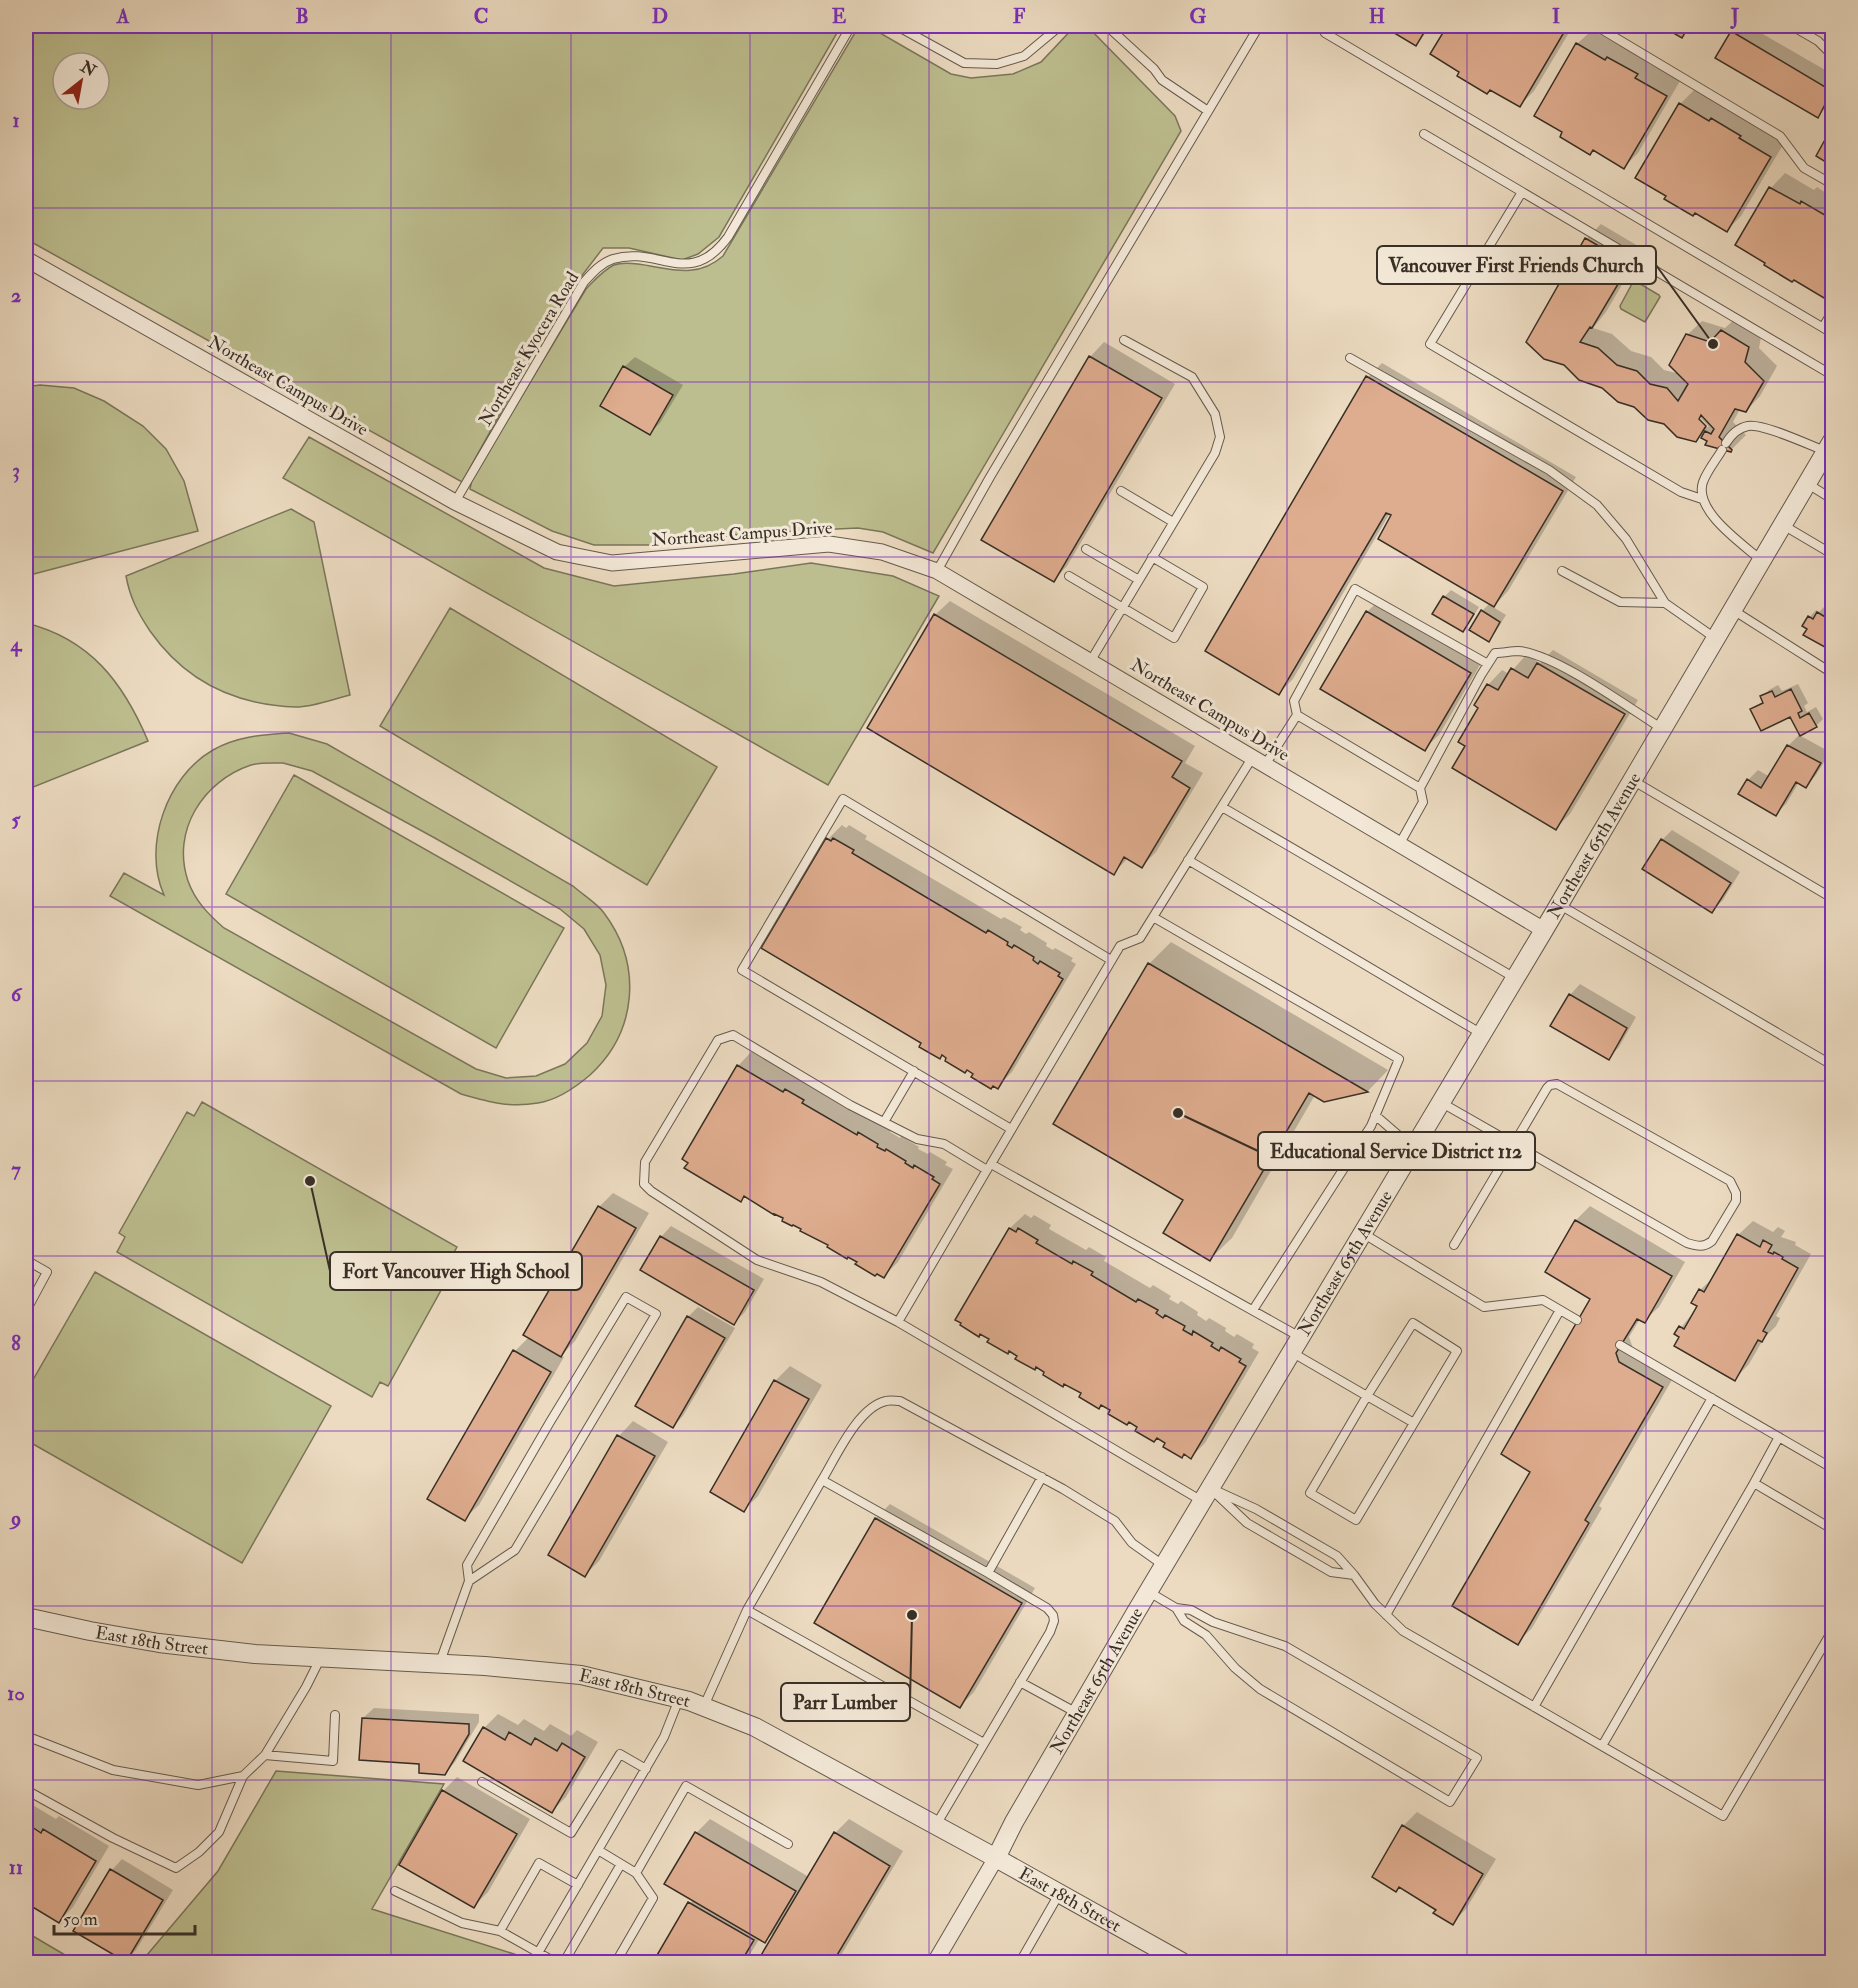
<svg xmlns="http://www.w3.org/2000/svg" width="1858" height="1988" font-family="'IM FELL Double Pica',serif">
	<rect width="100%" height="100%" fill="#ecdbc1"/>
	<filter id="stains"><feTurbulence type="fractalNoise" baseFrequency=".00333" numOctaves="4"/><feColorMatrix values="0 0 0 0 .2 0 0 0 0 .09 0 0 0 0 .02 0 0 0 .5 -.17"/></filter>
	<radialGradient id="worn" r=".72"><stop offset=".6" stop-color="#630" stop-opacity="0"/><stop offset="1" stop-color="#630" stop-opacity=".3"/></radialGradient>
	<!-- green -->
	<path fill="#bdbe8f" stroke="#7a765a" stroke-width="1.5" fill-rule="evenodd" d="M26,26H841L719,237L698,254L682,260L629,248H603L564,299L462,482L26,239ZM63,63H99V99H63Z
		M859,26H868L951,74L971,78L1013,74L1041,62L1075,26H1087L1175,116L1181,131L933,553L883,532L858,528L750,533L660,545H594L552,531L470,489L472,479L586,289C594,281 603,270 614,265C622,262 630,263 638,264C669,268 696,280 723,256Z
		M1633,282H1637L1659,295L1660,297L1645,322L1621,309L1620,306Z
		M40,385L74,388L104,401L143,426L166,449L184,481L198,531L26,576V387Z
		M309,437L544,568L614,586L734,574L811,563L893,576L939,596L828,785L283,478Z
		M291,509L314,522L350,695C333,699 313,707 296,707C235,705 185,681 150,631C138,613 130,598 126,576Z
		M450,608L717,767L647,885L380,726Z
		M26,623C90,639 123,682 148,741L26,790Z
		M289,733L327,744L573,886C583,895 597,903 604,913C643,965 637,1032 590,1075C576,1087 557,1100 538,1103C509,1108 489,1102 461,1094L110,896L124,873L164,895C142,846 167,776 213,750C237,736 262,735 289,733ZM283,763L312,771L433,837L560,909L584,929L600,955L606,985L602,1016L587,1043L565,1064L536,1076L506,1078L476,1069L224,928C209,915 195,901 188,881C171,831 203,781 251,765C261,762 273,763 283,763Z
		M294,775L564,928L496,1048L226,894Z
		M202,1102L457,1247L449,1261L455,1265L388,1386L380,1382L372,1397L117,1252L125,1237L119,1233L187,1112L194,1116Z
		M95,1272L331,1406L242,1563L26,1440V1392Z
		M276,1771L444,1784L372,1909L517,1955L529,1962H141L218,1871Z
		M26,1932L77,1962H26Z"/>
	<!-- shadow -->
	<path fill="#0003" fill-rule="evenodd" d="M1377,26H1432L1416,44L1386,27L1384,29Z
		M1448,26H1573L1534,91L1520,105L1432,54Z
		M1664,26H1692L1682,36Z
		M1739,26H1749L1832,74V99L1818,117L1732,32Z
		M1592,30L1620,46L1622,43L1651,60L1648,63L1680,81L1638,153L1624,167L1536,115L1577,44Z
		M1694,90L1724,107L1726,105L1754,121L1752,124L1784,143L1741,216L1727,230L1680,104Z
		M1785,173L1814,190L1817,187L1832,197V288L1824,296L1737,245L1771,188Z
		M1601,224L1643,249L1606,312L1593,328L1612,334L1631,351L1651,357L1664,370L1680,374L1687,335L1702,321L1725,328L1737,317L1762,332L1759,348L1777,366L1760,396L1746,411L1740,409L1733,422L1746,435L1730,451L1701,436L1696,441L1528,342L1587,238ZM1695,412L1709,427H1705L1693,415Z
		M1104,342L1175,384L1067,566L1053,581L1090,357Z
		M635,357L683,385L660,423L650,433L624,367Z
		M1382,363L1576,477L1508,591L1493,607L1506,615L1495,633L1488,640L1482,611L1490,603L1390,513L1293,679L1279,693L1207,650L1368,377Z
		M1451,590L1479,607L1469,623L1463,630L1444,597Z
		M1381,598L1484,658L1439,735L1424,749L1367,612Z
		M950,601L1195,746L1185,763L1203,773L1156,852L1142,866L1128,858L1114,873L935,615Z
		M1825,606L1832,611V650L1805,635L1809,629L1810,617L1816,610L1819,612Z
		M1553,650L1638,700L1570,814L1556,828L1467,746L1488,685L1502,670L1509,674L1526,655L1540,663Z
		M1798,684L1808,703L1804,706L1807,712L1816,707L1823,719L1816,726L1791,715L1752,710L1764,700L1762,697L1769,690L1778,685L1782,691Z
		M1799,735L1830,752L1816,775L1806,786L1799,782L1786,804L1775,814L1748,780L1758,770L1770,777L1788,746Z
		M842,825L846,828L849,825L867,836L865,839L1001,919L1004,917L1022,927L1020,930L1026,934L1029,932L1047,943L1046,946L1053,950L1055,948L1073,958L1071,961L1076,964L1012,1072L997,1087L923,1043L828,839Z
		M1672,830L1740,872L1723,900L1712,911L1662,840Z
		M1171,942L1388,1070L1368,1091L1324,1100L1315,1095L1232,1238L1210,1259L1185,1200L1055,1124L1149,964Z
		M1580,984L1636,1017L1619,1047L1609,1058L1570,995Z
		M752,1051L871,1121L874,1119L891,1130L890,1132L900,1138L901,1136L919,1147L918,1149L928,1154L930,1152L947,1162L945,1165L953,1169L898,1262L884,1276L745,1195L740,1200L684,1158L738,1066Z
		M613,1193L649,1213L575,1341L561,1356L564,1357L479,1505L464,1519L515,1351L529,1337L599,1207Z
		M1590,1206L1685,1262L1659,1307L1644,1321L1640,1319L1629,1337L1633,1348L1676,1373L1599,1506L1602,1508L1532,1628L1517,1643L1532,1472L1592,1298L1547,1271L1576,1220Z
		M1025,1214L1031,1218L1034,1215L1051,1225L1049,1229L1086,1250L1089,1247L1106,1257L1104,1261L1150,1288L1153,1285L1171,1296L1169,1299L1178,1304L1181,1301L1198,1312L1197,1315L1206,1321L1209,1318L1226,1328L1225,1331L1234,1337L1237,1334L1254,1344L1252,1348L1259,1352L1205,1443L1191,1457L957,1319L1010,1228Z
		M1753,1221L1773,1232L1778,1227L1785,1231L1781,1237L1796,1242L1795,1245L1811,1254L1776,1316L1780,1318L1776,1326L1764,1338L1749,1364L1735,1379L1676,1334L1699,1305L1700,1290L1715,1276L1738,1235Z
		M671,1226L764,1279L745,1312L734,1323L642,1269L661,1237Z
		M698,1307L735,1328L683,1416L673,1426L688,1317Z
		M790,1366L822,1385L758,1496L744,1510L712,1491L776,1380Z
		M633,1421L668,1442L599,1561L585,1575L550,1554L619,1436Z
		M890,1504L1035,1588L974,1692L960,1706L816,1623L876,1518Z
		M374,1708L479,1714V1722L455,1762L445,1773L421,1762L363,1718Z
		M498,1714L518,1725L524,1719L544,1731L550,1724L571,1736L577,1730L598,1742L566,1797L552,1811L484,1728Z
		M457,1777L530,1819L488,1892L474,1906L443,1791Z
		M26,1801L56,1819L59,1816L109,1846L73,1907L59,1921L26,1901Z
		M1417,1812L1496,1859L1466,1909L1452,1923L1403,1826Z
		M710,1819L809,1877L835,1833L849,1819L903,1851L837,1962H759L777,1930L765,1941L760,1938L745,1962H655L693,1899L696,1833Z
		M122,1859L173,1890L136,1950L126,1961L75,1930L112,1870Z
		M1062,1956L1075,1962H1055Z"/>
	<!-- building -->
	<path fill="#deac8e" stroke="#382f26" stroke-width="1.5" d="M1374,26H1428L1416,46L1386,28L1384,31Z
		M1447,26H1549L1563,34L1520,107L1490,90L1487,94L1457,76L1459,72L1430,54Z
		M1661,26H1689L1682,38Z
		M1731,31L1832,91L1818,118L1715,58Z
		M1576,43L1605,60L1607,57L1638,74L1635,78L1667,96L1624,169L1593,150L1590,155L1560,137L1562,132L1534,116Z
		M1679,103L1709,121L1711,118L1741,136L1739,138L1771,157L1727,232L1695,213L1693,216L1664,199L1666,196L1635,178Z
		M1832,127V166L1816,156Z
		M1769,187L1800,204L1801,201L1830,218L1828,221L1832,224V284L1824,298L1794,280L1792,282L1764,265L1765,263L1735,245Z
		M1585,238L1630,264L1592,328L1590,327L1580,342L1598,348L1617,365L1637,371L1650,384L1667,388L1678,401L1688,384L1669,365L1686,334L1710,342L1721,330L1749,347L1745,362L1764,381L1746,412L1735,409L1719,437L1732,450L1731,452L1705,445L1707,441L1701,438L1705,431L1711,434L1714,429L1701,415L1699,419L1706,426L1696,442L1677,437L1664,424L1648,420L1634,407L1618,402L1602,388L1579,380L1564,365L1544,359L1526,342Z
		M1089,356L1162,398L1054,582L981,540Z
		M623,366L673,395L650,435L600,406Z
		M1366,376L1563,491L1494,607L1378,539L1391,515L1386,513L1279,695L1205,651Z
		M1443,596L1474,614L1463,632L1432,614Z
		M1481,610L1500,622L1489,642L1469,630Z
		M1366,611L1471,673L1425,751L1320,689Z
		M1817,612L1832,621V651L1803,635L1807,629L1802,626L1808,616L1813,619Z
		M934,614L1182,761L1172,777L1190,788L1142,868L1124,857L1114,875L867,728Z
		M1537,663L1625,714L1556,830L1452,768L1465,746L1458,742L1478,708L1474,705L1487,684L1498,690L1511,668L1528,678Z
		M1791,689L1802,711L1798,713L1800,718L1809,713L1817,727L1800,736L1790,717L1761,731L1750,709L1763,703L1760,696L1772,691L1775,697Z
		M1787,745L1821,763L1806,788L1796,782L1776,816L1738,794L1747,779L1761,788Z
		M826,838L831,841L833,838L854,850L852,853L986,933L988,930L1008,942L1007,945L1012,948L1014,945L1034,957L1033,960L1038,964L1040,961L1060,973L1058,976L1063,979L998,1089L993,1086L991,1089L971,1077L973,1074L967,1070L965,1073L945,1061L946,1058L942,1055L940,1059L919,1047L921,1043L761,948Z
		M1661,839L1731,883L1712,913L1642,869Z
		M1148,963L1368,1092L1324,1102L1309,1093L1210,1261L1163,1233L1183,1200L1053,1124Z
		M1569,994L1627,1028L1609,1060L1550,1026Z
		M737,1065L783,1092L785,1089L804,1100L802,1103L857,1135L858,1132L878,1144L877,1147L885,1151L886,1149L906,1161L905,1163L913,1168L914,1165L934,1177L932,1179L940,1184L884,1278L877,1274L875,1276L855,1264L857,1262L848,1257L847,1259L827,1247L828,1245L800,1231L801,1229L793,1225L792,1226L782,1221L783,1218L774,1214V1215L744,1196L741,1202L684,1168L688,1163L682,1159Z
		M598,1206L636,1228L561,1357L523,1335Z
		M1575,1220L1672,1276L1645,1323L1637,1319L1616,1353L1619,1362L1663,1387L1585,1520L1589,1523L1518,1645L1452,1606L1530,1472L1501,1454L1590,1299L1545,1272Z
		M1009,1228L1016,1232L1018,1228L1038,1240L1036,1243L1072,1264L1073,1261L1093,1272L1091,1275L1136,1302L1138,1299L1158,1310L1156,1313L1163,1318L1165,1315L1185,1326L1183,1330L1192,1335L1193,1331L1213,1343L1211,1346L1219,1351L1221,1347L1241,1359L1239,1362L1246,1366L1191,1459L1184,1454L1182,1458L1163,1447L1165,1443L1157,1438L1154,1442L1135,1431L1137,1427L1129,1422L1127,1425L1108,1414L1110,1410L1101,1405L1099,1409L1079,1397L1081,1393L1064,1384L1063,1387L1043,1375L1044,1372L1036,1367L1035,1370L1015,1359L1017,1356L1009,1351L1008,1354L987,1342L989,1339L980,1334L979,1337L960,1325L961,1323L955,1320Z
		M1737,1234L1760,1247L1763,1240L1772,1245L1768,1252L1773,1254L1774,1252L1783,1257L1782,1259L1798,1268L1763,1331L1767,1333L1762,1342L1758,1340L1735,1381L1674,1346L1679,1337L1674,1334L1679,1326L1684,1329L1697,1306L1691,1303L1699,1289L1704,1292Z
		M660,1236L754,1290L734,1325L640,1270Z
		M687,1316L725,1338L673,1428L635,1406Z
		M513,1350L551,1372L465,1521L427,1499Z
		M774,1380L809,1399L744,1512L710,1492Z
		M617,1435L655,1456L585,1577L548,1555Z
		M875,1518L1022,1603L960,1708L814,1623Z
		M362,1718L469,1724V1734L445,1775L419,1773V1764L359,1760Z
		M483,1727L505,1740L509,1732L531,1745L535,1738L557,1751L562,1743L585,1757L552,1813L463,1761Z
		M442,1790L517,1834L474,1908L399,1865Z
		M26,1823L41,1833L43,1829L96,1861L59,1923L26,1903Z
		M1402,1825L1483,1874L1453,1925L1433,1913L1436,1910L1399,1887L1396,1892L1372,1877Z
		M695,1832L796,1891L765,1943L664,1884Z
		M834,1832L890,1866L833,1962H757Z
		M110,1869L163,1900L126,1962L73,1931Z
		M688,1902L754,1940L741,1962H653Z"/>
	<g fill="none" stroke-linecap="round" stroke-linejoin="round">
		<!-- service casing -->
		<g stroke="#655a4d" stroke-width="10">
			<path id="service" d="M897,26L964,63L997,64L1024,56L1060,26
				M1107,26L1154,69L1162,80L1208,111
				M1321,26L1325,33L1832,333
				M1596,26L1780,136L1804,168L1832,184
				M1792,26L1818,41L1832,55
				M1424,134L1832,375
				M1522,192L1430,344L1681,492L1702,499
				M1823,327L1832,312
				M1350,358L1549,470L1597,505L1626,539L1665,603L1715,638
				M1726,443C1731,435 1737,428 1748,426C1763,423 1809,445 1825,451
				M1722,450C1716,460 1707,471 1703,482C1693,511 1743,544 1762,561
				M1808,484L1832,499
				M1121,491L1173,522
				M455,502L584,282C593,272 601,263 613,259C659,245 689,290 728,237L851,26
				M1783,525L1832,554
				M1086,549L1139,580
				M937,571L990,477L1259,26
				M1562,571L1620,602L1665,603
				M1069,576L1174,638L1203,587L1152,557
				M1733,610L1832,673
				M1090,662L1215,453L1220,437L1215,414L1192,377L1124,340
				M1297,715L1294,701L1355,589L1488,664
				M1252,758L1140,938L1120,946L991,1164L1300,1337
				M1265,765L1297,715L1420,788L1423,802L1399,845
				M1632,780L1832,898
				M1420,788L1481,675L1495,653C1503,653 1511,651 1518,651C1554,653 1629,708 1661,728
				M1222,807L1515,978
				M1188,860L1482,1034
				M1560,905L1832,1065
				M1153,917L1399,1059L1371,1126L1253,1310
				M1442,1103L1687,1243C1697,1246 1703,1248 1712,1241L1736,1201V1193L1730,1181L1557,1084L1550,1085L1547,1088L1454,1245
				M1375,1115L1413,1148
				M884,1122L914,1071
				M1011,1129L742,970L843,799L1111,960
				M988,1168L898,1322L1202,1501
				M1364,1234L1484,1307L1543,1300L1577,1320
				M26,1260L47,1272L26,1311
				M898,1322L821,1282L757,1260L651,1191L644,1184L645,1162L718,1040L733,1035L850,1105L917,1139L944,1144L987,1170
				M1620,1345L1832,1468
				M1293,1353L1367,1396L1310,1493L1356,1520L1457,1351L1413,1323L1367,1396L1414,1423
				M1754,1483L1779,1437
				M1210,1488L1256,1509L1337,1556L1354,1575L1331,1572L1247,1523Z
				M988,1573L1042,1477
				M1354,1575L1375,1604L1403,1631L1723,1816L1832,1631
				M1149,1592L1176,1608L1191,1610L1213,1622L1285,1646L1477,1758L1450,1802L1260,1689L1235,1668L1206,1635L1184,1621L1176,1608
				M747,1610L984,1743
				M1386,1615L1560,1310
				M320,1659L306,1687L265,1755L333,1761L335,1715
				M440,1662L469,1581L515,1550L656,1314L626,1297L550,1422L467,1565L469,1581
				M1020,1682L1077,1713
				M704,1706L747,1610L822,1480
				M1534,1707L1712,1398
				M26,1736L113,1770L198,1785L243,1776
				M1602,1746L1754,1483L1832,1529
				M482,1782L571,1833L620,1754L646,1769
				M26,1790L113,1838L176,1868L199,1852L219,1832L243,1776L265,1755
				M936,1825L1050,1632L1054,1621L1053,1615L1047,1608L988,1573L822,1480C836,1457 858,1407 886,1401C890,1400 896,1401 900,1401L1063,1489L1115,1521L1132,1543L1163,1565
				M598,1850L636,1873L686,1786L788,1844
				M395,1891L462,1923L500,1931L555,1962
				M500,1931L539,1863L578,1885
				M538,1953L664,1737L679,1699
				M564,1962L621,1864
				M616,1962L653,1898L636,1873
				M1020,1962L1059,1894"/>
		</g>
		<!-- minor casing -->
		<g stroke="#655a4d" stroke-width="17">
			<path id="minor" d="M26,259L455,502L557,552L612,563L829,544L882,552L937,571L1544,930
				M935,1962L996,1858"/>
		</g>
		<!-- tertiary casing -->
		<g stroke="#655a4d" stroke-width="20">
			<g id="tertiary">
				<path id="s1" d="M26,1617L90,1631L159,1643L255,1654L485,1666L581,1675L689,1701L755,1727L996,1858L1182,1962"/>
				<path id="s2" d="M996,1858L1014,1822L1136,1612L1544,930L1832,441"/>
			</g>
		</g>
		<!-- service -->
		<use href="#service" stroke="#f3e8d7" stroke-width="8"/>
		<!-- minor -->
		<use href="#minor" stroke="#f3e8d7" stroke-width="15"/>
		<!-- tertiary -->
		<use href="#tertiary" stroke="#f3e8d7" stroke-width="18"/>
	</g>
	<!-- grid -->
	<path fill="none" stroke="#7b2cbf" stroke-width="1.5" stroke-opacity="0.55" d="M212,26V1962M391,26V1962M571,26V1962M750,26V1962M929,26V1962M1108,26V1962M1287,26V1962M1467,26V1962M1646,26V1962M26,208H1832M26,382H1832M26,557H1832M26,732H1832M26,907H1832M26,1081H1832M26,1256H1832M26,1431H1832M26,1606H1832M26,1780H1832"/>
	<g text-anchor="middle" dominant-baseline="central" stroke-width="6" stroke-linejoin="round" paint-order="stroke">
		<!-- street labels -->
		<g font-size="18" fill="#382f26" stroke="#f3e8d7">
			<text transform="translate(529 349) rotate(-59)">Northeast Kyocera Road</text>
			<text transform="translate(288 386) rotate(30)">Northeast Campus Drive</text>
			<text transform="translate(742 534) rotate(-4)">Northeast Campus Drive</text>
			<text transform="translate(1210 710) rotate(31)">Northeast Campus Drive</text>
			<text stroke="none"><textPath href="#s2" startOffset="1176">Northeast 65th Avenue</textPath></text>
			<text stroke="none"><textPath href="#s2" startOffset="690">Northeast 65th Avenue</textPath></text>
			<text stroke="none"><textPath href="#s1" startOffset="128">East 18th Street</textPath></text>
			<text stroke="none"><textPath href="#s2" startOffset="204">Northeast 65th Avenue</textPath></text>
			<text stroke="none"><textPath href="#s1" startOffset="614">East 18th Street</textPath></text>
			<text stroke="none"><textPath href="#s1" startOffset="1100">East 18th Street</textPath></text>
		</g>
	</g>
	<!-- callouts -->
	<path fill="none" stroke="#382f26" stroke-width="2" d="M1713 344L1656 265M1178 1113L1258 1151M310 1181L330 1271M912 1615L910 1702"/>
	<g fill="#382f26" stroke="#f3e8d7" stroke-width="2">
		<circle cx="1713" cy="344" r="6"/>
		<circle cx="1178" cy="1113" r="6"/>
		<circle cx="310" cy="1181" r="6"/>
		<circle cx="912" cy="1615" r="6"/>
	</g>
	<g fill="#f3e8d7" stroke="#382f26" stroke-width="2">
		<rect x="1377" y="246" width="279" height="38" rx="6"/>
		<rect x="1258" y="1132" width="277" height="38" rx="6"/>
		<rect x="330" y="1252" width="252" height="38" rx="6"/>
		<rect x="781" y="1683" width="129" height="38" rx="6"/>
	</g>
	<g font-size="20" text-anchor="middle" font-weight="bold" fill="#382f26">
		<text x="1516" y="272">Vancouver First Friends Church</text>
		<text x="1396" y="1158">Educational Service District 112</text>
		<text x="456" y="1278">Fort Vancouver High School</text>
		<text x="845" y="1709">Parr Lumber</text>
	</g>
	<!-- margin -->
	<rect width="1858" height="1988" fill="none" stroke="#ecdbc1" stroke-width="66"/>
	<!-- north arrow -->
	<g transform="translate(81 81) rotate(31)"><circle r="28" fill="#f3e8d7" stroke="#a89e90" stroke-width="1.5"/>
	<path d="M0-4.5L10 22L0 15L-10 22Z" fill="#8f2418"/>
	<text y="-9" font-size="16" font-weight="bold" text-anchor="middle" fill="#382f26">N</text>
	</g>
	<!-- scale -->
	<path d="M54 1925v9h141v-9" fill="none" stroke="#382f26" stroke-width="3"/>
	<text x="63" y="1925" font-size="18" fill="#382f26" stroke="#f3e8d7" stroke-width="4.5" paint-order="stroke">50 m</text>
	<rect x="33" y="33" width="1792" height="1922" fill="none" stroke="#7b2cbf" stroke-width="2"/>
	<g font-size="20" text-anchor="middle" font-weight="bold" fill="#7b2cbf">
		<text x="123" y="23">A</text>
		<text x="302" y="23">B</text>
		<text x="481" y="23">C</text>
		<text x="660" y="23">D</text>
		<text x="839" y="23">E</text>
		<text x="1019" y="23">F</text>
		<text x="1198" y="23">G</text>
		<text x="1377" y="23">H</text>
		<text x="1556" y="23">I</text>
		<text x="1735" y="23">J</text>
		<text x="16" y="127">1</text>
		<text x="16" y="302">2</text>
		<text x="16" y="477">3</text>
		<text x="16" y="651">4</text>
		<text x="16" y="826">5</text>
		<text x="16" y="1001">6</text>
		<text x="16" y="1176">7</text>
		<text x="16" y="1350">8</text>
		<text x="16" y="1525">9</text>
		<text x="16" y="1700">10</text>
		<text x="16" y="1874">11</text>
	</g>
	<rect width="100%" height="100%" filter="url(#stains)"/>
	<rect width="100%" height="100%" fill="url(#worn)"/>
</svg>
